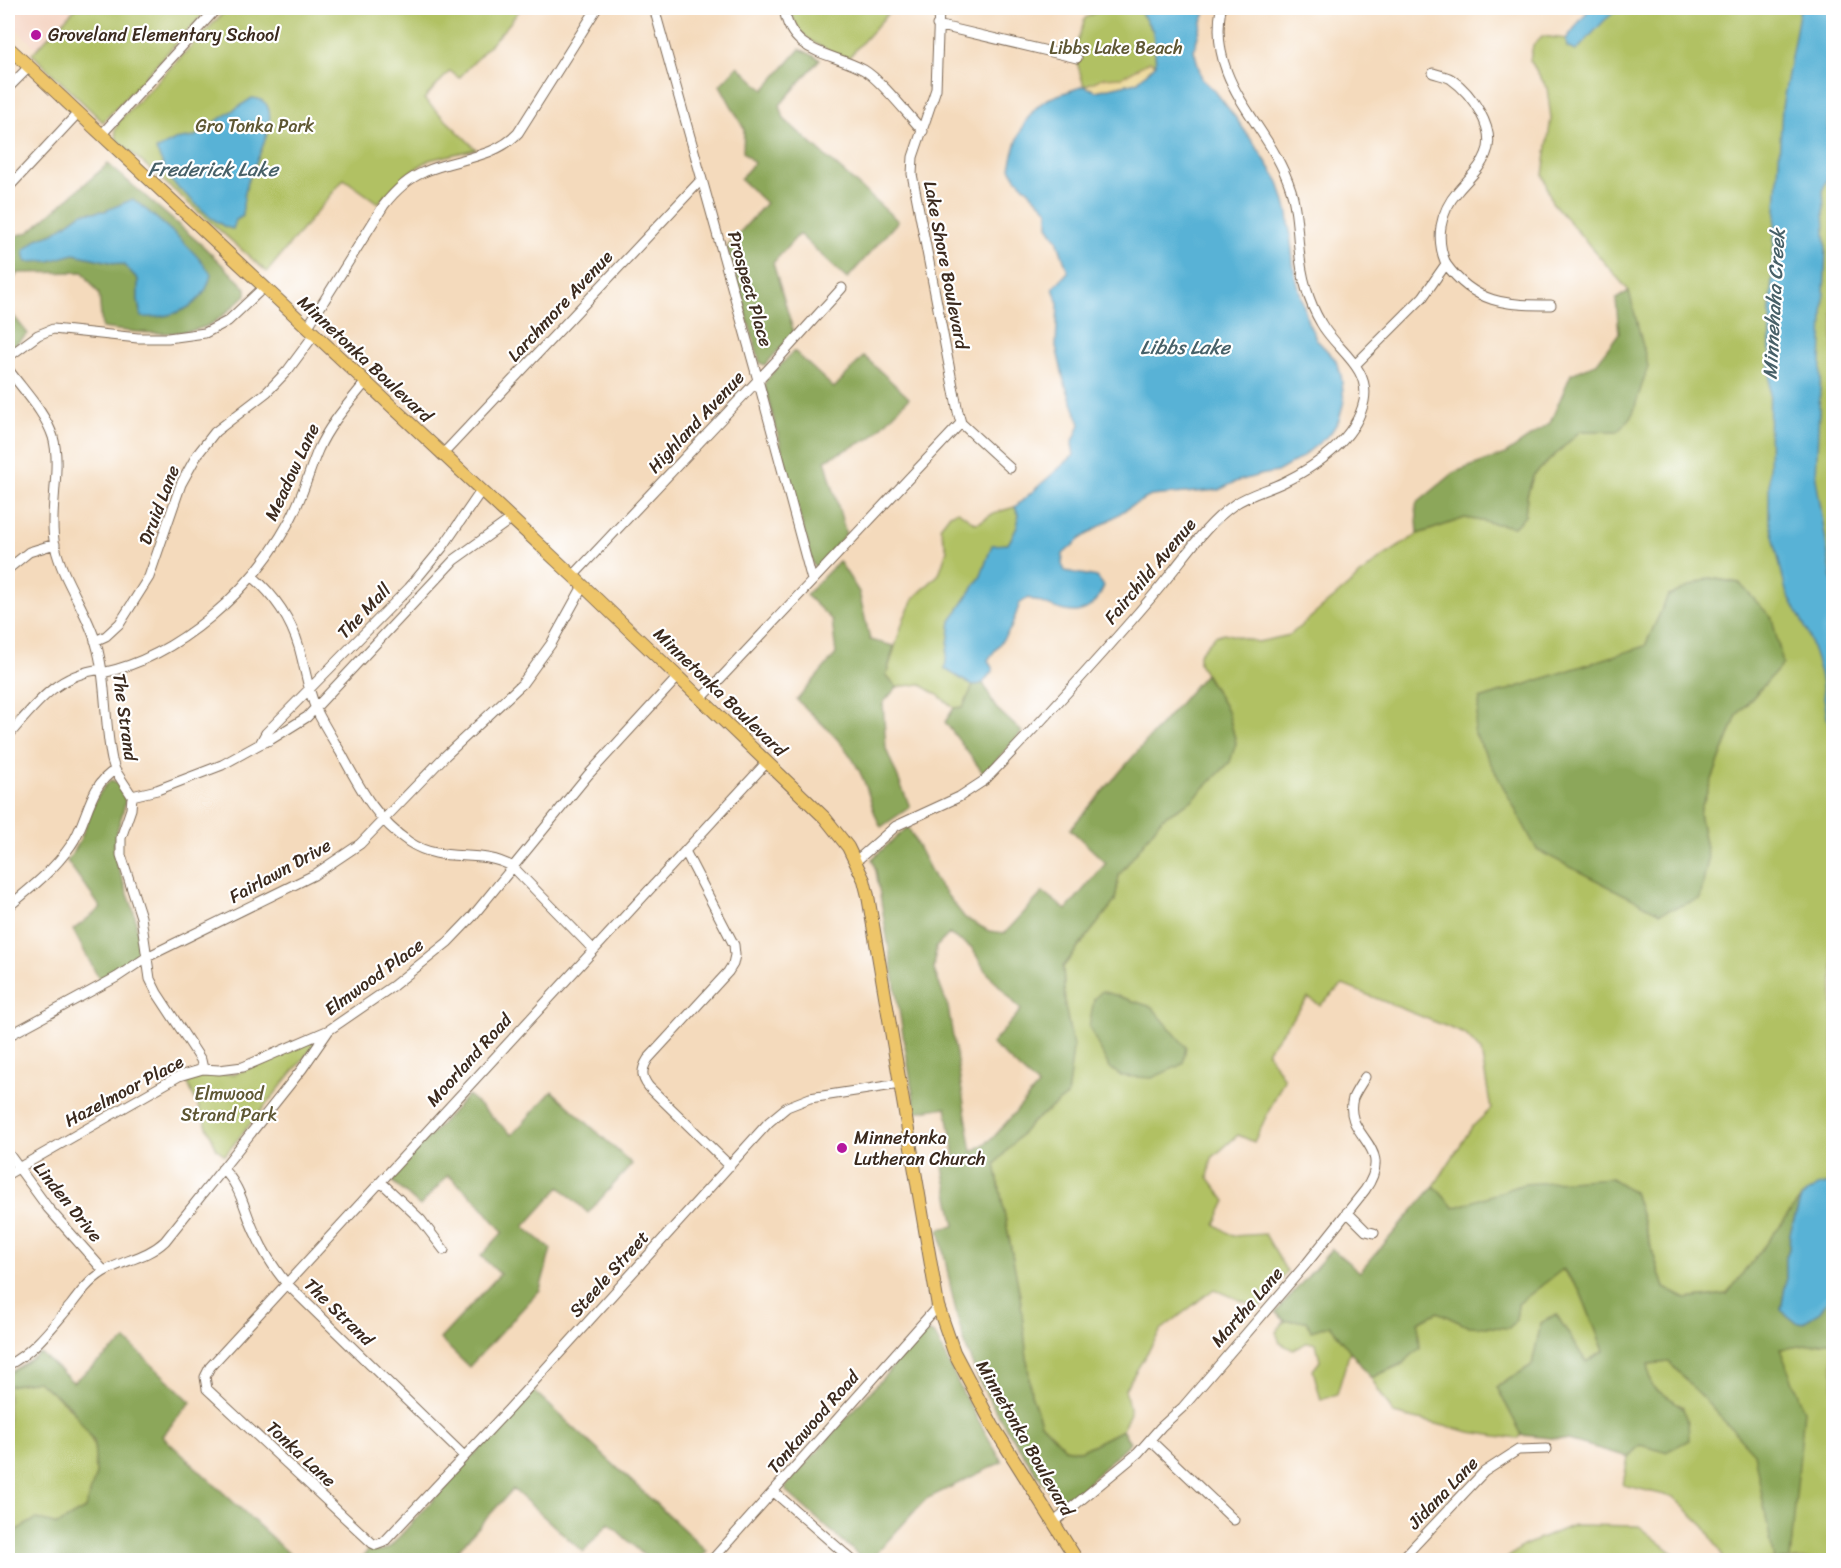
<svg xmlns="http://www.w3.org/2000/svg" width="1841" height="1568" font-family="Sriracha,sans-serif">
	<rect width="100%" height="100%" fill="#fff"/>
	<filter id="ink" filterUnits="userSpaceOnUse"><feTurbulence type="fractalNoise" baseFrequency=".0167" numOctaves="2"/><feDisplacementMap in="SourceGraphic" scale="12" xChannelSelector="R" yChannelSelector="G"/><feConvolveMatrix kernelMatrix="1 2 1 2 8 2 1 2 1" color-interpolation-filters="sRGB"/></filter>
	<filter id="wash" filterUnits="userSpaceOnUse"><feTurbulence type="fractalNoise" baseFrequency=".008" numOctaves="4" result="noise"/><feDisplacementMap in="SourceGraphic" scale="24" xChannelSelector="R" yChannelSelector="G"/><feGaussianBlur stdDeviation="1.35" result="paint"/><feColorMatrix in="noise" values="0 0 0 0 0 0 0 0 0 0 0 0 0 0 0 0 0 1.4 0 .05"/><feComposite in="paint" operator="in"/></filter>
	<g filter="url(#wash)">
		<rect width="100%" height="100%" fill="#f4dabc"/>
		<!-- built -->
		<path fill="#f5d3c1" d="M8,8H76L37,49L8,21Z"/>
		<!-- green -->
		<path fill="#b1c164" stroke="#767641" stroke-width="1.5" fill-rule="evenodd" d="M76,8H209L103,122L32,54Z
			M228,8H521L509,24L459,78L450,71L424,99L476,149L429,160L407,174L378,203L344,179L267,272L117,140L115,130L120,120Z
			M790,8H893L848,58C821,48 796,39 790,8Z
			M1104,8H1138L1153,31L1156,64L1096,91L1084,86L1074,52L1085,18Z
			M1619,8H1833V1183L1726,1294L1686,1299L1664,1288L1634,1192L1524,1184L1454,1208L1434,1186L1472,1127L1491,1109L1481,1051L1465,1034L1343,985L1320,1005L1308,998L1267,1051L1284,1079L1254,1142L1238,1135L1212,1158L1208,1177L1226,1201L1215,1224L1233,1236L1265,1234L1287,1272L1259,1308L1214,1289L1161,1330L1125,1389L1130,1413L1122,1430L1081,1451L1065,1448L1041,1423L1031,1394L1020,1296L995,1164L1031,1123L1067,1096L1073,1047L1065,1006L1063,967L1115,901L1119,875L1163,817L1191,801L1236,743L1228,712L1199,663V654L1215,636L1224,633L1258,642L1290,635L1378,560L1418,534L1465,518L1514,527L1525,516L1527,496L1533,476L1580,431H1619L1629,291L1552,202L1543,175L1551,118L1547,88L1530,60L1533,45L1542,36L1566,39L1567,47ZM1710,578L1740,583L1783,664L1737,715L1699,813L1708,859L1480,699L1645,646L1668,596Z
			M1015,507C1023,520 1015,532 1008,544L992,546L981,576L951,621L945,669L973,686L963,707L954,708L938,695L920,684L897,687L886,676L904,618L914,598L939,574L947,550L940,527L950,514L958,511L975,523L980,522L994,513Z
			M315,1040L317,1042L225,1155L217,1149L186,1079L208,1074H235Z
			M1562,1269L1580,1291L1604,1351L1586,1362L1556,1314L1541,1323L1532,1365L1497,1387L1522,1435L1517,1439L1470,1432L1394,1414L1371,1378L1403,1364L1418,1322L1438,1312L1467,1326L1516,1320L1518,1304Z
			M1285,1321H1307L1330,1325L1350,1350L1337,1394L1321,1400L1313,1370L1320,1361L1316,1343H1306L1293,1350L1280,1343L1276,1332Z
			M1833,1341V1560H1790L1793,1526L1780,1349Z
			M1669,1362L1755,1453L1774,1560H1720L1723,1557L1705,1527L1673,1497L1623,1485L1628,1457L1640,1445L1666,1452L1683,1407L1652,1387L1648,1364Z
			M37,1381C69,1405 100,1429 96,1473C95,1485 88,1498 85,1509L57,1525L36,1519L8,1535V1386Z
			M1574,1525L1639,1526L1682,1560H1505L1523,1546Z"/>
		<!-- forest -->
		<path fill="#8ca75a" stroke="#64683c" stroke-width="1.5" fill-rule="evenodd" d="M800,49L820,59L780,105L784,119L898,221L847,279L799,234L773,263L794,333L765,365L760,363L727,247L766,203L740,179L754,163L743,152L744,129L720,85L738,66L764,90Z
			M108,164L203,246L246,288V295C234,305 223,318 209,325C183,338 130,332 102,328L99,294L83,272L18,273L8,287V238L29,232ZM133,200L141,317L138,301V279L124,265L74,254L65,256L37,239L54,233L82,213L105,211Z
			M1629,291L1648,366L1632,416L1619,431H1580L1533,476L1527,496L1525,516L1514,527L1465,518L1418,534L1416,504L1455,472L1505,454L1550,423L1571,374L1596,364L1619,333L1616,299Z
			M8,309L28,334L8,350Z
			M794,351L834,388L864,356L909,398L871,438L825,460L846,534L816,567L813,565L765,387L766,380Z
			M839,561L859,592L870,640L894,646L886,676L897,687L883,703L886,749L910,807L881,827C872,812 870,795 863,779C849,745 823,725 797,700L836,654L832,620L806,595Z
			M1709,578L1739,583L1772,618L1783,664L1737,715L1699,813L1708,859L1700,899L1660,913L1537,850L1474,732L1480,699L1645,646L1668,596Z
			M1205,674L1228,712L1236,743L1230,762L1191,801L1163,817L1119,875L1115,901L1063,967L1065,1006L1073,1047L1067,1096L1031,1123L995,1164L1020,1296L1031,1394L1041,1423L1065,1448L1081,1451L1122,1430L1130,1442L1061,1509C1034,1468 1003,1428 981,1384C957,1336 950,1281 939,1229L955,1226L943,1167L955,1157L946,1107L916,1112L876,871L872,859L908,827L936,881L965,918L989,931L1005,933L1043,892L1066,910L1106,863L1070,829ZM949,934L972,948L985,970L1021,1010L992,1044L1038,1086L992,1139L972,1152L948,1007L934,970L936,947Z
			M983,683L996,708L1022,732L984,774L945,722L954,708L963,707L973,686Z
			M111,780C141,788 114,827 114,845C115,868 128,890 134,912C137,925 138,939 140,953L137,958L99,979L73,930L101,908L67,861C72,854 77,848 80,840C89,820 93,795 111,780Z
			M1102,991L1152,1007L1186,1047L1183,1064L1152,1078L1121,1076L1109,1067L1089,1027L1094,999Z
			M552,1091L632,1164L588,1213L560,1187L524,1227L551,1249L540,1290L469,1367L440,1339L500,1274L481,1256L503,1232L477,1201L448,1175L420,1206L393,1182L392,1177L468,1095L512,1135Z
			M1611,1178L1634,1192L1664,1288L1686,1299L1727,1294L1801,1198L1790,1233L1789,1249L1786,1257V1282L1781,1310L1797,1323H1802L1831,1276L1833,1264L1834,1341L1780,1349L1804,1410L1790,1560H1774L1754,1453L1669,1362L1648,1364L1652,1387C1680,1405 1689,1404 1689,1440L1666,1452L1640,1445L1628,1457L1568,1440L1522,1435L1497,1387L1532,1365L1541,1323L1556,1314L1586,1362L1604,1351L1580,1291L1563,1269L1518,1304L1516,1320L1509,1328L1467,1326L1438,1312L1418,1322L1420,1348L1403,1363L1371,1378L1330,1325L1311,1331L1307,1321H1285L1276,1312L1332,1249L1360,1272L1434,1186L1454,1208L1524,1184Z
			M930,1332L935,1335L964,1395L1002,1462L926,1499L870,1560H864L786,1491V1486L922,1334Z
			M126,1340L191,1402L162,1436L296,1560H8V1535L36,1519L57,1525L85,1509L96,1474L94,1441L69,1405L37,1381L8,1386V1374L40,1353L73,1382Z
			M533,1390L707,1551L698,1560H649L609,1523L583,1552L513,1489L449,1560H360L370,1548L379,1552L390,1547Z"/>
		<!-- sand -->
		<path fill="#eeda9e" stroke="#94825e" stroke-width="1.5" d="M1150,61L1156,64L1137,82L1096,91L1084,86L1103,78L1122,77Z"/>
		<!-- water -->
		<path fill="#59b2d6" stroke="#4a6e7a" stroke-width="1.5" d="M1138,8H1206L1194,50L1202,79L1215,91L1235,117L1260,152L1279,182L1288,213L1294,270L1308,322L1317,340L1335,359L1341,374L1344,401L1339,420L1330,434L1298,460L1277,472L1260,475L1235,482L1219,490L1151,496L1131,506L1080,539L1063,554L1062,564L1065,571L1097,577L1104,586C1086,628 1061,609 1028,598L1020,603L1011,628L988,660L993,670L983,683L973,686L945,669L951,621L981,576L992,545L1008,544C1015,532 1023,520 1015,507L1074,455L1072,444L1080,424L1064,381L1056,346L1058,304L1053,288L1068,272L1057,239L1048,226V210L1016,178L1010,168C1015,143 1024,112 1048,99C1060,94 1072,90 1084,86L1096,91L1137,82L1156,64L1153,31Z
			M1590,8H1619L1604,21L1576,51L1567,47L1566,39Z
			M1800,8H1834L1833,106L1828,120L1830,171L1823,189L1826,250L1816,478L1833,585V752L1820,673L1807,631L1786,591L1769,519L1770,312L1782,107Z
			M252,98C290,100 256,161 249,178C245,190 242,203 243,216L236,220L233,229L225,227L211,218L171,181L156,150L175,140L194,137L210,125Z
			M133,199C161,222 190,244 211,274C205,308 171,319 141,317L138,301V279L124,265L74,254L50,261L26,262L24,251L37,239L54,233L82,213L105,211Z
			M1833,1183L1834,1264L1828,1299L1820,1312L1802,1323H1797L1781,1310L1786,1282V1257L1789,1249L1790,1233L1801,1198L1817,1186Z"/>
	</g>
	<g filter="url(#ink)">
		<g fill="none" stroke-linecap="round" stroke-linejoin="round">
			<!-- minor casing -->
			<g stroke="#7c6855" stroke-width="11">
				<path id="minor" d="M654,8L758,380L812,580
					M784,8C790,55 832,52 864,70C881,80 908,115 923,131
					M939,8L936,89L913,157L912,174L958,412L961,423L1010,468
					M937,25L1077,58
					M8,88L29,67
					M101,135L217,8
					M8,188L78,113
					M1446,264C1474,303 1507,306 1551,305
					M307,328L384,205C395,191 407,179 424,172C455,158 494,159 518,133L597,8
					M8,357L38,335L53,329L138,338H168L205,333L228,321L263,288
					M1356,364L1423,297L1446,264C1435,238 1440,212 1458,191C1468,179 1481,168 1486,154C1497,129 1471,93 1451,79C1446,76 1439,75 1433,73
					M8,369C23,390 45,412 53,437C62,467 48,512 55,546C63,581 86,609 96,643C107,681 104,722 112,760L115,770L132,796L131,809L121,838V855L141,917L150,979L157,993L201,1060L203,1069
					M442,455L701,180
					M8,569L29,552L55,544
					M252,576C274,595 291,620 299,647C305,668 308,690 316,709C323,724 332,738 341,753C359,786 376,820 409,842C443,865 479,847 513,867L593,949
					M573,576L777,360L842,288
					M95,641L106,636L120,623L149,577L181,484L197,455L215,432L267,392L288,370L314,335
					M102,673C179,657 252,590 289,522C302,499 308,474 318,450C329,425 348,404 365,383
					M701,699L961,423
					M8,736C36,704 56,675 101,669
					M260,744L266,733L409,588L442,548L481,491
					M767,762L210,1367L205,1377L207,1389L372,1543L376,1545L384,1542L509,1409L769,1122L787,1107L810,1098L900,1084
					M132,796L157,790L222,765L260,744L270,740L307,717L454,560L511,519
					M685,851L734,945L735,955L733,964L728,972L648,1059C641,1070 641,1077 649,1087L730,1166
					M856,861L896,826L959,797L985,780C1035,728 1084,675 1131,621C1145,605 1159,589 1172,572C1191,548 1209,522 1235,504C1250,494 1268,490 1284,482C1316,466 1356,439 1364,401C1371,367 1335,349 1321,323C1308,301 1301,273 1299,248C1297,229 1297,209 1291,190C1270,123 1207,87 1221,8
					M8,907C30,889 55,869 71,845C88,821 88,786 115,770
					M8,1036L117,977L147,957L314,875L360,844L445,756L522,684L551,644L583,586
					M8,1153L48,1208L104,1271
					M222,1169C241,1184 245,1214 256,1235C264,1253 274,1268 286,1283L464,1456
					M8,1174L179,1076L203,1069L219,1070L243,1067L329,1030
					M381,1182L421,1220L444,1250
					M1347,1212L1366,1231L1374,1233
					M8,1365C35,1351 51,1328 71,1305C80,1293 90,1280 103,1272C123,1260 147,1258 165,1241L302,1069L329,1030L393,986L448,942L472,917L588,775L678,677
					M1150,1440L1234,1520
					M774,1492L852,1560
					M1053,1523L1138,1453L1161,1427L1183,1407L1307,1263L1365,1190C1397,1144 1342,1138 1353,1098C1356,1091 1361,1084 1365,1077
					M712,1560L938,1306
					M1401,1560L1484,1472L1518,1450L1547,1449"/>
			</g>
			<!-- major casing -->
			<g stroke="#7c6855" stroke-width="14">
				<path id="major" d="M8,47L573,576L825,818L848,847L864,880L868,896L938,1306L954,1352L993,1426L1077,1560"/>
			</g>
			<!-- minor -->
			<use href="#minor" stroke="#fff" stroke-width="9"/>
			<!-- major -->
			<use href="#major" stroke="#eec569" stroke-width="12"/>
		</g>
	</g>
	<!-- markers -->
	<g fill="#b5179e" stroke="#fff" stroke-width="2">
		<circle cx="36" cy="35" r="6"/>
		<circle cx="842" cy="1148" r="6"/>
	</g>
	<g text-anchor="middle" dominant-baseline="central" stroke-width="4.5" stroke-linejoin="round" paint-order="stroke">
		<!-- poi labels -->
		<g font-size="18" fill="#3b2a1e" stroke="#fff" text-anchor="start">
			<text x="48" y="35">Groveland Elementary School</text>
			<text x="854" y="1138">Minnetonka<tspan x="854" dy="21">Lutheran Church</tspan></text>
		</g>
		<!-- park labels -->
		<g font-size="18" fill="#5e5733" stroke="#fff">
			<text x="1116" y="48">Libbs Lake Beach</text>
			<text x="255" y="126">Gro Tonka Park</text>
			<text x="229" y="1094">Elmwood<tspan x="229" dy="21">Strand Park</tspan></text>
		</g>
		<!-- street labels -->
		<g font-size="18" fill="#3b2a1e" stroke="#fff">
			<text transform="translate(946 265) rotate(79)">Lake Shore Boulevard</text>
			<text transform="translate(750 289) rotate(74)">Prospect Place</text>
			<text transform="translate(560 306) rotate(-47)">Larchmore Avenue</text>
			<text transform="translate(365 359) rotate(43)">Minnetonka Boulevard</text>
			<text transform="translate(696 422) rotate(-47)">Highland Avenue</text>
			<text transform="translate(292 472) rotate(-65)">Meadow Lane</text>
			<text transform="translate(159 505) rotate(-69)">Druid Lane</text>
			<text transform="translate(1150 571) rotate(-50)">Fairchild Avenue</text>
			<text transform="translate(364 611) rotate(-46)">The Mall</text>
			<text transform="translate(720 692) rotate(44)">Minnetonka Boulevard</text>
			<text transform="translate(125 717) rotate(82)">The Strand</text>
			<text transform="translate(280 871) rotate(-29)">Fairlawn Drive</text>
			<text transform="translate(374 977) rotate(-36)">Elmwood Place</text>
			<text transform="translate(469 1060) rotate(-48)">Moorland Road</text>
			<text transform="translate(124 1091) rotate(-28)">Hazelmoor Place</text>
			<text transform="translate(68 1202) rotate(51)">Linden Drive</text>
			<text transform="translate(609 1274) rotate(-48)">Steele Street</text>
			<text transform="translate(1247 1307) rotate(-49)">Martha Lane</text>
			<text transform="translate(339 1312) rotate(44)">The Strand</text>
			<text transform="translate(813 1422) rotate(-49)">Tonkawood Road</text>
			<text transform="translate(1025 1438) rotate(60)">Minnetonka Boulevard</text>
			<text transform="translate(301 1454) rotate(43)">Tonka Lane</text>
			<text transform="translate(1443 1493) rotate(-46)">Jidana Lane</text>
		</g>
		<!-- water labels -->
		<g font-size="20" font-style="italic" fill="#476068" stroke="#fff">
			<text x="213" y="169">Frederick Lake</text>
			<text transform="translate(1774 304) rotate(-87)">Minnehaha Creek</text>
			<text x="1185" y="347">Libbs Lake</text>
		</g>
	</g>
	<!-- margin -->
	<rect width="1841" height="1568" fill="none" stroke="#fff" stroke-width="30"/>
</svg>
